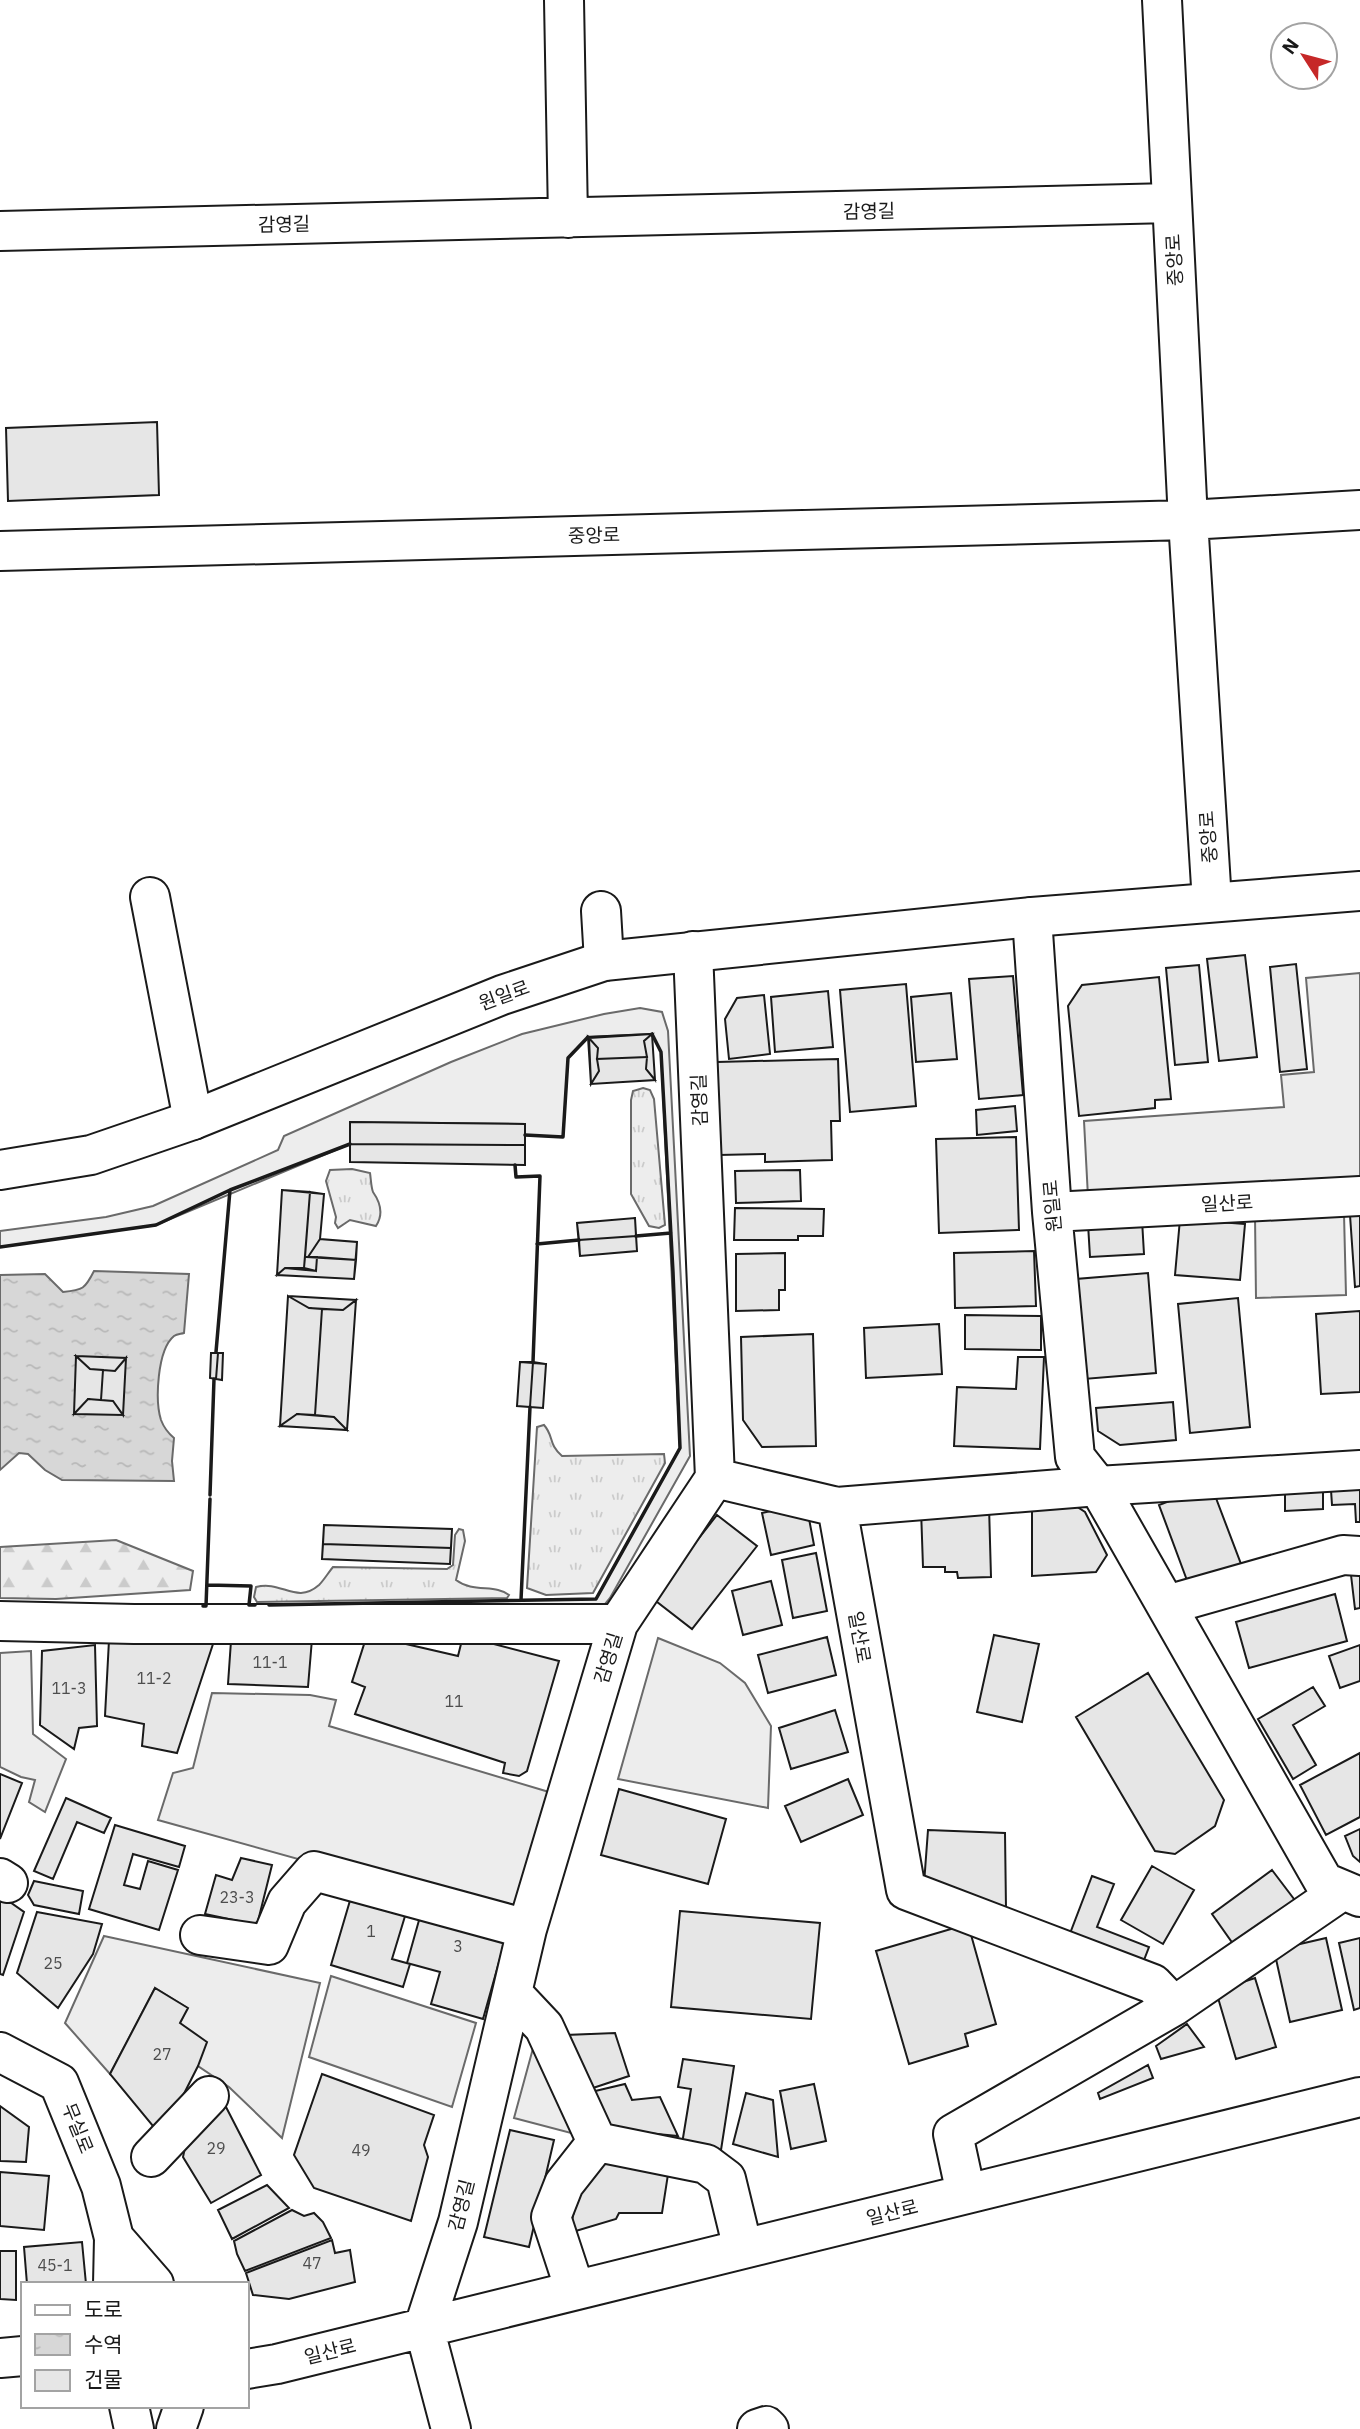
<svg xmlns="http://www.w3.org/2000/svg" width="1360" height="2429" font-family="'IBM Plex Sans','Noto Sans KR',sans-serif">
	<defs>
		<pattern id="grass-tufts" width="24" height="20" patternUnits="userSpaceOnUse" patternTransform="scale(1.75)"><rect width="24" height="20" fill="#ededed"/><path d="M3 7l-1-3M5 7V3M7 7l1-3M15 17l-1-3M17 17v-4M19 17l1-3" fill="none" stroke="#cbcbcb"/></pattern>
		<pattern id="forest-firs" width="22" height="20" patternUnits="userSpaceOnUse" patternTransform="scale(1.75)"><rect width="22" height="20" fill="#ededed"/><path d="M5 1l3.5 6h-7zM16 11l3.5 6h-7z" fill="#cbcbcb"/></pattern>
		<pattern id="water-ripples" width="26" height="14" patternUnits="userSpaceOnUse" patternTransform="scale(1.75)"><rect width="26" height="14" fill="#d7d7d7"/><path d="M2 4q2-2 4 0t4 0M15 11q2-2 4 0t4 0" fill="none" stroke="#b8b8b8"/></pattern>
	</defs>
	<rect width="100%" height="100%" fill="#fff"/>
	<!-- grass -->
	<path fill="url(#grass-tufts)" stroke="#6a6a6a" stroke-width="2" d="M643,1088L650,1090L654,1099L665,1225L659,1228L649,1226L631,1194V1100L633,1091Z
		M352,1169L370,1173C371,1179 371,1187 373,1192C380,1202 384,1214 376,1226L350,1220L338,1228L335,1223L336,1217L326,1181L330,1170Z
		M544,1425C554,1436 548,1444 562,1456L664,1454L665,1463L593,1593L546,1595L527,1588L537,1427Z
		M459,1529L463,1530L465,1541L456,1580C473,1593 496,1584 509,1595L507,1598L257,1602L254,1597L256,1587C282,1580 296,1605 319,1585C324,1580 328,1573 333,1567L447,1569L453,1565L455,1535Z"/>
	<!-- forest -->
	<path fill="url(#forest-firs)" stroke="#6a6a6a" stroke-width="2" d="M116,1540L193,1571L190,1590L56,1599L0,1598V1547Z"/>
	<!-- built -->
	<path fill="#ededed" stroke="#6a6a6a" stroke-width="2" d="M1360,973V1178L1088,1197L1084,1121L1284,1107L1281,1075L1314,1072L1306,978Z
		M640,1008L662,1012L668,1031L690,1456L610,1598L597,1614L249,1605L596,1599L680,1448L661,1052L652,1034L589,1037L568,1058L563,1137L525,1135V1124L350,1122V1144L156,1225L0,1247V1231L106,1217L153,1206L278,1150L284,1136L451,1062L522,1034L604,1014Z
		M1344,1214L1346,1295L1256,1298L1255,1216Z
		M658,1638L720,1663L745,1683L771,1726L768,1808L618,1779Z
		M31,1651L33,1734L66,1759L45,1812L29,1802L35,1780L21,1777L0,1767V1653Z
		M212,1693L310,1695L336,1700L329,1726L549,1792L514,1919L158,1820L173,1773L193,1768Z
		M104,1936L320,1983L282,2138L229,2087L198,2066L180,2023L187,2008L155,1988L110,2074L65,2023Z
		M331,1976L476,2023L452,2107L309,2057Z
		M535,2041L590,2138L514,2118Z"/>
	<!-- water -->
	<path fill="url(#water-ripples)" stroke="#6a6a6a" stroke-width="2" d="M94,1271L189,1274L184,1333C181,1334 177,1334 174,1336C157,1350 155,1401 161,1420C164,1428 168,1433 174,1438L172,1461L174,1481L62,1480L45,1470L28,1454L19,1453L0,1470V1275L45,1274L63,1292C83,1290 85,1289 94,1271Z"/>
	<!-- building -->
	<path fill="#e6e6e6" stroke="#1a1a1a" stroke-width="2" d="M157,422L159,495L8,501L6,428Z
		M1245,955L1257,1057L1219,1061L1207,959Z
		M1296,964L1307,1069L1280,1072L1270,967Z
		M1199,965L1208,1062L1175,1065L1166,968Z
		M1013,976L1023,1095L979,1099L969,979Z
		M1159,977L1171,1099L1155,1100V1108L1079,1116L1068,1006L1082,985Z
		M906,984L916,1106L850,1112L840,990Z
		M828,991L833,1047L775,1052L771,997Z
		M951,993L957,1059L916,1062L911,997Z
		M764,995L770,1054L729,1059L725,1019L737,998Z
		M652,1034L655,1080L591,1084L589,1038Z
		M652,1034L644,1041L647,1057L597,1059L598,1048L588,1037Z
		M652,1034L655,1080L646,1069L647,1057L644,1041Z
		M588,1037L598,1048L597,1059L599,1071L591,1084Z
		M647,1057L646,1069L655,1080L591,1084L599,1071L597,1059Z
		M838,1059L840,1121H831L832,1160L765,1162V1154L719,1155L717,1062Z
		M1015,1106L1017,1131L977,1135L976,1110Z
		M350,1122L525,1124V1165L350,1162Z
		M350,1122L525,1124V1145L350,1144Z
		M1016,1137L1019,1230L939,1233L936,1139Z
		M350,1144L525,1145V1165L350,1162Z
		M800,1170L801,1201L736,1203L735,1171Z
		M282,1190L324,1194L320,1239L357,1242L354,1279L277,1275Z
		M282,1190L310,1192L304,1268H285L277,1275Z
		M310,1192L324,1194L320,1239L308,1257H305Z
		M735,1208L824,1209L823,1236H798V1240H734Z
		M1360,1214V1286L1355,1287L1350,1215Z
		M635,1218L637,1251L580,1256L577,1223Z
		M635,1218L636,1236L579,1240L577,1223Z
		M1180,1219L1245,1224L1240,1280L1175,1275Z
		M1142,1220L1144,1254L1090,1257L1088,1224Z
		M636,1236L637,1251L580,1256L579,1240Z
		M320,1239L357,1242L356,1260L308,1257Z
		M1034,1251L1036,1306L955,1308L954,1253Z
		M785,1253V1290H779V1310L736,1311V1254Z
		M305,1257H317L316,1271L304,1268Z
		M317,1257L356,1260L354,1279L277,1275L285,1268L316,1271Z
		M1148,1273L1156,1373L1084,1379L1076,1279Z
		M288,1296L356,1300L347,1430L280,1426Z
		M288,1296L356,1300L343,1310L309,1308Z
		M288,1296L309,1308L322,1309L315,1415L297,1414L280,1426Z
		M1238,1298L1250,1427L1190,1433L1178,1304Z
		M356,1300L347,1430L334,1417L315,1415L322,1309L343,1310Z
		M1360,1311V1392L1321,1394L1316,1314Z
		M965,1315L1041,1316V1350L965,1349Z
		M939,1324L942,1374L866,1378L864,1328Z
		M813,1334L816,1446L762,1447L743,1420L741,1337Z
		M211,1353H223L222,1380L210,1378Z
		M211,1353H218L216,1379L210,1378Z
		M218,1353H223L222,1380L216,1379Z
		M76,1356L126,1358L123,1415L74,1414Z
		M76,1356L90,1369L103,1370L101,1400L88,1399L74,1414Z
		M76,1356L126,1358L115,1371L90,1369Z
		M1018,1357H1044L1040,1449L954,1446L957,1387L1016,1389Z
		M126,1358L123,1415L113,1401L101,1400L103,1370L115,1371Z
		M520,1362L546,1364L543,1408L517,1406Z
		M520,1362H533L530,1407L517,1406Z
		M533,1362L546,1364L543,1408L530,1407Z
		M88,1399L113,1401L123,1415L74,1414Z
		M1173,1402L1176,1440L1120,1445L1098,1431L1096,1408Z
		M297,1414L334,1417L347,1430L280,1426Z
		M1211,1485L1241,1564L1188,1583L1159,1505Z
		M1323,1487V1509L1285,1511V1488Z
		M1360,1488V1522H1356L1355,1504L1332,1505L1331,1490Z
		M1065,1499L1085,1512L1107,1555L1096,1572L1032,1576V1503Z
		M806,1503L814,1545L771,1555L762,1513Z
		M989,1506L991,1577L958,1578L957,1572H945V1567H923L921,1509Z
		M717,1515L757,1546L692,1629L652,1598Z
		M324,1525L452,1529L450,1564L322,1559Z
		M324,1525L452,1529L451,1548L323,1544Z
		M323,1544L451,1548L450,1564L322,1559Z
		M816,1553L827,1611L793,1618L782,1560Z
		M1360,1574V1608L1355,1609L1351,1575Z
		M771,1581L782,1625L743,1635L732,1591Z
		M1335,1594L1347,1641L1249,1668L1236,1622Z
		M367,1635L458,1656L463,1636L559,1661L527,1771L519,1776L503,1773L505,1763L355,1714L365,1687L352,1682Z
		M994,1635L1039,1644L1022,1722L977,1712Z
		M827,1637L836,1675L768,1693L758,1655Z
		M312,1639L308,1687L228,1684L231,1641Z
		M109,1640L214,1641L177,1753L142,1746L144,1724L105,1716Z
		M95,1645L97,1726L79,1728L74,1749L40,1725L42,1651Z
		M1360,1645V1681L1340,1688L1329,1656Z
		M1148,1673L1224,1800L1215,1826L1175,1854L1155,1851L1076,1717Z
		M1313,1687L1325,1706L1293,1725L1316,1765L1293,1779L1258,1719Z
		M835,1710L848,1752L791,1769L779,1728Z
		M1360,1753V1817L1326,1835L1300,1785Z
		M0,1774L22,1783L0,1839Z
		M848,1779L863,1815L801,1842L785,1806Z
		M619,1789L726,1819L708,1884L601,1855Z
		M66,1798L111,1818L104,1833L77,1822L53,1879L34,1871Z
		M115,1825L185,1846L179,1867L133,1854L124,1885L140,1889L148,1861L178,1870L159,1930L89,1909Z
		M1360,1829V1862L1353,1856L1345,1836Z
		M928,1830L1005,1833L1006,1909L924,1884Z
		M241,1858L272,1865L257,1925L205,1914L216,1875L232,1880Z
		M1152,1866L1194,1890L1163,1944L1121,1920Z
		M1272,1870L1297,1903L1236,1948L1212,1914Z
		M1092,1876L1114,1884L1097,1927L1149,1947L1139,1973L1066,1944Z
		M34,1881L83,1891L79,1914L34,1905L28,1895Z
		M354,1887L409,1903L392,1959L410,1964L403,1987L331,1965Z
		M0,1895L24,1912L3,1975L0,1974Z
		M423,1906L508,1930L483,2019L431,2004L440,1972L407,1963Z
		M680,1911L820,1923L811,2019L671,2007Z
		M37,1912L102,1924L93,1954L58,2008L17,1973Z
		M968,1924L996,2024L965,2034L968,2046L909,2064L876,1951Z
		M1326,1938L1342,2010L1290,2022L1274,1950Z
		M1360,1938V2008L1354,2010L1339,1943Z
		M1255,1978L1276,2047L1236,2059L1216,1991Z
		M155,1988L188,2008L180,2023L207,2042L198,2066L162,2137L110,2074Z
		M1187,2024L1204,2047L1161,2059L1156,2046Z
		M615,2033L629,2076L584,2091L566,2035Z
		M683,2059L734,2066L721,2150L682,2144L691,2089L678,2087Z
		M1148,2065L1153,2078L1100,2099L1098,2093Z
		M322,2074L434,2115L424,2145L428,2157L411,2221L314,2188L294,2155Z
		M625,2084L632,2100L660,2097L678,2136L604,2129L591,2092Z
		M814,2084L826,2141L791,2149L780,2091Z
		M746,2093L773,2100L778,2157L733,2144Z
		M0,2106L29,2127L26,2162L0,2161Z
		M226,2107L261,2175L211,2203L183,2157L187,2138L209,2115Z
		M510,2130L554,2140L529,2247L484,2237Z
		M603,2161L669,2168L662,2213H619L616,2219L569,2233L578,2194Z
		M0,2172L49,2176L44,2230L0,2226Z
		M267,2185L289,2208L232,2239L218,2210Z
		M292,2210L304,2216L314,2213L323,2222L331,2238L245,2271L237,2254L234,2241Z
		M332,2240L335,2253L350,2250L355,2282L289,2299L253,2295L246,2273Z
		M82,2242L86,2284H27L24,2247Z
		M0,2251H16V2300L0,2299Z"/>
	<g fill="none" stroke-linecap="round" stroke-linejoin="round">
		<!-- minor casing -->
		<g stroke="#1a1a1a" stroke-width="42">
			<path id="minor" d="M564,0L568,218
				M1162,0L1188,520L1212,902
				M0,231L1171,203
				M0,551L1188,520L1360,510
				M150,897L193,1120
				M601,911L604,961
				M1032,917L1052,1212L1075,1457L1098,1486L1324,1882L1360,1897
				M1052,1212L1360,1196
				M715,1478L837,1507L1098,1486L1360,1470
				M837,1507L906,1890L1153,1984L1174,2006
				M1167,1605L1343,1555L1360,1556
				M0,1621L134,1624H618
				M0,1878L8,1883
				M200,1935L269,1945L287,1902L314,1871L527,1929
				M512,1993L544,2027L597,2142L706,2164L726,2179L743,2249
				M0,2052L59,2083L101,2186L114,2238L113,2284
				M151,2157L209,2096
				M966,2194L953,2134L1174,2006L1343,1890
				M114,2238L154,2284
				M575,2290L551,2217L564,2184L597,2142
				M0,2358L23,2356
				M247,2369L277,2364L1360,2097
				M129,2406L134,2429
				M176,2429L184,2406
				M451,2429L424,2327L458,2222L527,1929L618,1624L715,1478L693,951
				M757,2429L766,2426L769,2429"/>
		</g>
		<!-- major casing -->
		<g stroke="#1a1a1a" stroke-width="42">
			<path id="major" d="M0,1170L91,1155L193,1120L502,995L604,961L1032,917L1360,891"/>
		</g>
		<!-- minor -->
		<use href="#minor" stroke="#fff" stroke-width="38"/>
		<!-- major -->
		<use href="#major" stroke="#fff" stroke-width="38"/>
		<!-- wall -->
		<path stroke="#1a1a1a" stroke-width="3.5" d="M525,1135L563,1137L568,1058L588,1037
			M515,1165L516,1177L540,1176L533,1362
			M636,1236L671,1233
			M537,1244L579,1240
			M0,1247L156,1225L230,1190L350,1144
			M216,1352L230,1190
			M210,1495L214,1379
			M208,1585L251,1586L249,1605H255
			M521,1600L530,1407
			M269,1605L596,1599L680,1448L673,1272L661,1052L652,1034
			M203,1606H206L210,1499"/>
	</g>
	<g text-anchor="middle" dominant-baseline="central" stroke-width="5" stroke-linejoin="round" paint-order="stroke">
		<!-- number labels -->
		<g font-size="16" fill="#4d4d4d">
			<text x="270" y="1662">11-1</text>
			<text x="154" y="1678">11-2</text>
			<text x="69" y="1688">11-3</text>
			<text x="454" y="1701">11</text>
			<text x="237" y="1897">23-3</text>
			<text x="371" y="1931">1</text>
			<text x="458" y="1946">3</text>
			<text x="53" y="1963">25</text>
			<text x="162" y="2054">27</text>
			<text x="216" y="2148">29</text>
			<text x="361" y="2150">49</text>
			<text x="312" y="2263">47</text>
			<text x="55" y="2265">45-1</text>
		</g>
		<!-- street labels -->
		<g font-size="19" fill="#1a1a1a" stroke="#fff">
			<text transform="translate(869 211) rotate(-1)">감영길</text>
			<text transform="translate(284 224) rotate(-1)">감영길</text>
			<text transform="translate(1174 260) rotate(-93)">중앙로</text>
			<text transform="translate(594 535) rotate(-1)">중앙로</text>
			<text transform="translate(1208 837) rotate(-94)">중앙로</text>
			<text transform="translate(504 995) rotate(-20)">원일로</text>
			<text transform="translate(699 1100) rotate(-92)">감영길</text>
			<text transform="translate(1227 1203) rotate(-3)">일산로</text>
			<text transform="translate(1052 1206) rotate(-95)">원일로</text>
			<text transform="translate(860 1637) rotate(80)">일산로</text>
			<text transform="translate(608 1658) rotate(-73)">감영길</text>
			<text transform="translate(78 2128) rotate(68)">무실로</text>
			<text transform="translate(461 2205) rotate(-76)">감영길</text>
			<text transform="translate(892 2212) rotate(-14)">일산로</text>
			<text transform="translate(330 2351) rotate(-14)">일산로</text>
		</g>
	</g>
	<!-- legend -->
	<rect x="21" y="2282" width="228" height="126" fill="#ffffff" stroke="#a3a3a3" stroke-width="2"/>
	<rect x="35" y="2305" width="35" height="10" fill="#ffffff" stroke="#a3a3a3" stroke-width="2"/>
	<text x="84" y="2317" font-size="21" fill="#1a1a1a">도로</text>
	<rect x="35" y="2334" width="35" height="21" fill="url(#water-ripples)" stroke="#a3a3a3" stroke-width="2"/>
	<text x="84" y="2352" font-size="21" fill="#1a1a1a">수역</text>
	<rect x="35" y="2370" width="35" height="21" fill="#e6e6e6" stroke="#a3a3a3" stroke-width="2"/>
	<text x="84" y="2387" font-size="21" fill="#1a1a1a">건물</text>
	<!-- north arrow -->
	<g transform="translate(1304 56) rotate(306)"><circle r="33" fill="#ffffff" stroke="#a3a3a3" stroke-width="2"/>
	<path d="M0-5L12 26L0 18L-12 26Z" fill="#c62828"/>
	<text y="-10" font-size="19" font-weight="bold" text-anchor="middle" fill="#1a1a1a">N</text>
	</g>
</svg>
